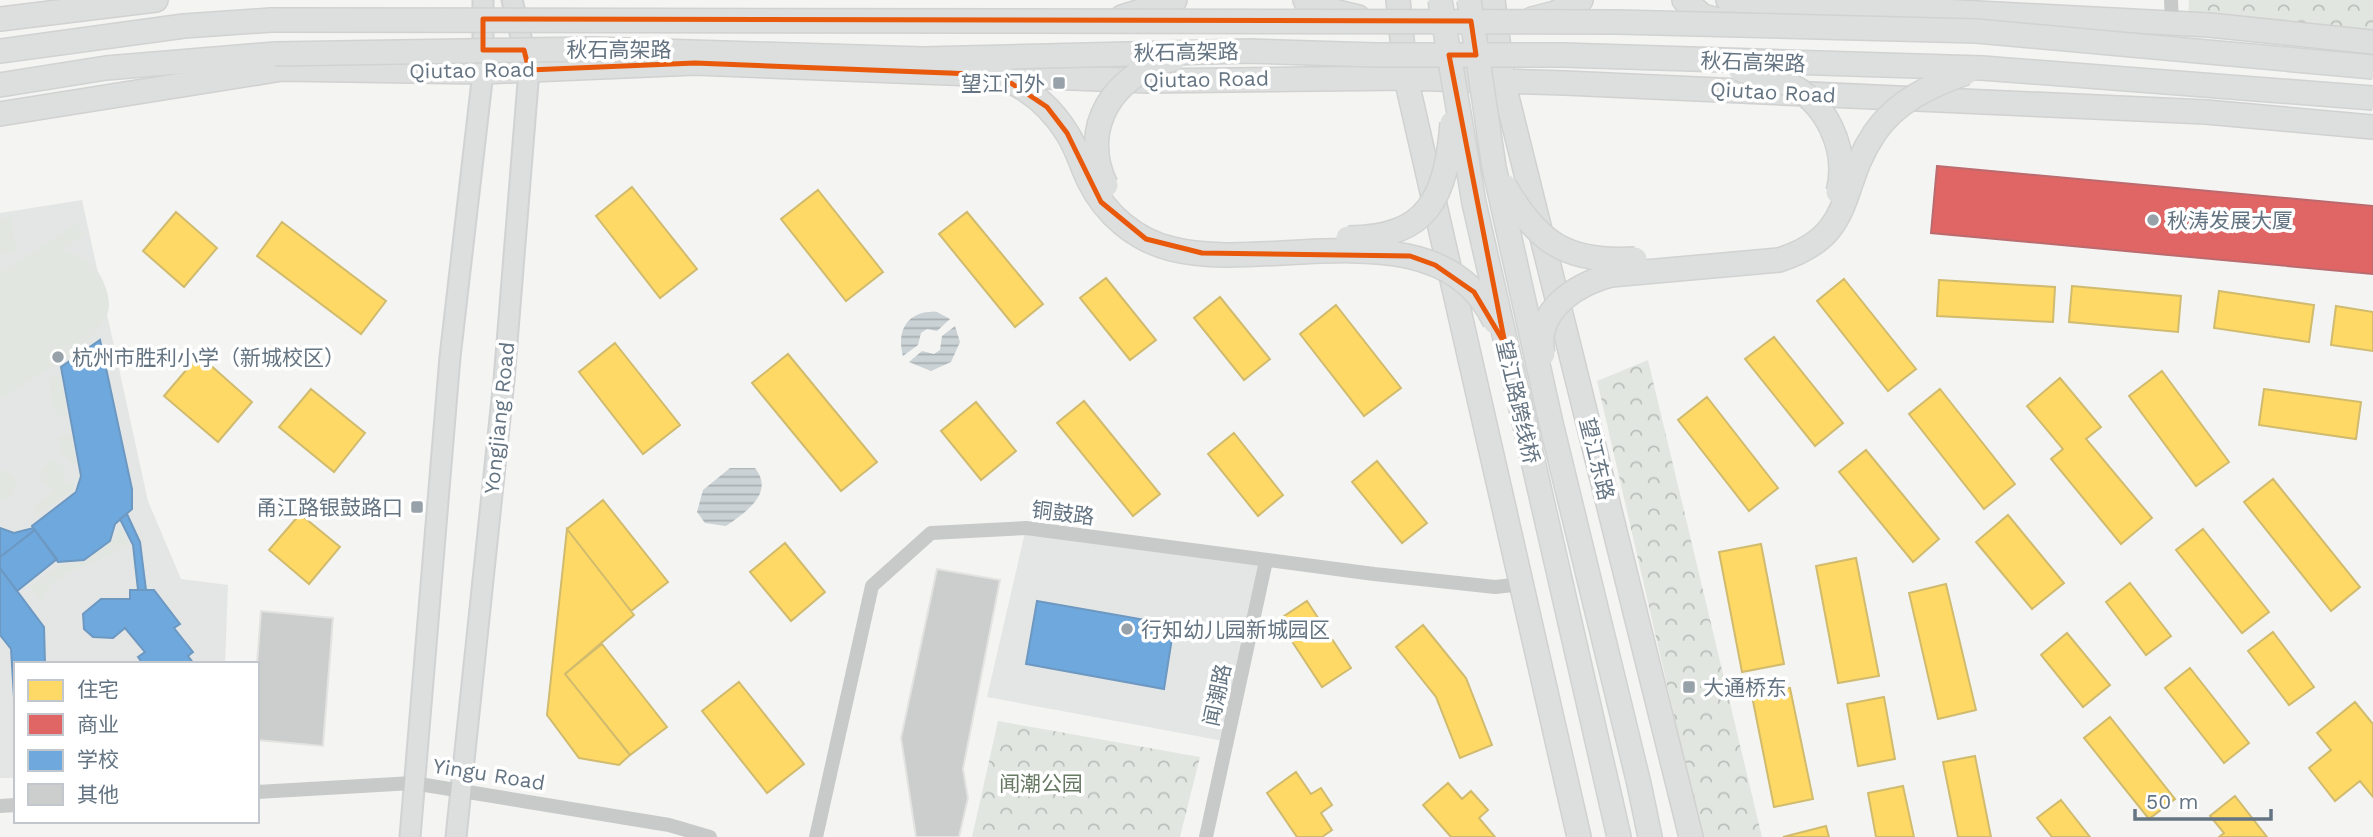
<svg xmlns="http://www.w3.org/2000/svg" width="2373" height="837" font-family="'Work Sans','Noto Sans SC',sans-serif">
	<defs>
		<pattern id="park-crowns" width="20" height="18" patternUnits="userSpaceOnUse" patternTransform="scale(1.75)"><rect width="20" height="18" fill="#e2e6e0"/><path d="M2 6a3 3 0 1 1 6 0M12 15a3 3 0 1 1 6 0" fill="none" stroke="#bbbfbb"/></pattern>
		<pattern id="water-rules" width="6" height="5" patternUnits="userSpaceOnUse" patternTransform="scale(1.75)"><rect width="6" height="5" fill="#cad2d5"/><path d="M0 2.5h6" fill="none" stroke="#a8afb2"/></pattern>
	</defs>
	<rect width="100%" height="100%" fill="#f4f4f2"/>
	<!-- built -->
	<path fill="#e4e6e5" d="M82,200L148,501L181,579L228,585L225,664H16V778H0V213Z
		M1026,528L1266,561L1229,742L987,697Z"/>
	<!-- grass -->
	<path fill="#e2e6e0" d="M11,217L17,252L0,255V218Z
		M77,223L85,234L62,251C80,254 96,263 103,281C107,290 111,303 108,312C98,345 28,381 0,399V273Z
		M61,376L68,416L60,417L52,405L49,377Z
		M71,432L77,464L74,465L61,452L59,437Z
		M55,460L65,468V484L75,483L73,489L38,515L32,507L54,490L42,483L40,470L49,461Z
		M0,469L13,475C20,487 14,499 0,500Z
		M120,524L128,542C98,570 55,563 41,603L30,587L59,565L85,561L112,541Z"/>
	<!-- park -->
	<path fill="url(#park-crowns)" d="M2189,0H2373V40L2188,24Z
		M1648,360L1762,837H1702L1597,381Z
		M998,721L1200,757L1180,837H972Z"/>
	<!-- water -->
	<path fill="url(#water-rules)" d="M937,312L950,319L937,331L927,329L921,333L918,345L903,356C896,330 908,310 937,312Z
		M955,326L960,342L951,362L931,371L909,362L922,351L934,354L940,350L942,336Z
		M730,468H755C775,493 746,512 726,526L705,523L697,512L703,490Z"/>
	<!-- homes -->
	<path fill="#ffd966" stroke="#d0bb6e" stroke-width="2" d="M632,187L697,269L660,298L596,216Z
		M818,190L883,272L846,301L781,219Z
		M176,212L217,248L184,287L143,251Z
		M967,212L1043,304L1015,327L939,234Z
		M282,222L386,301L361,334L257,256Z
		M1106,278L1156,340L1130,360L1080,298Z
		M1844,279L1916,369L1888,391L1817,301Z
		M1939,280L2055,287L2053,322L1937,316Z
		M2072,286L2181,296L2178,332L2069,322Z
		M2219,291L2314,305L2309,342L2214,328Z
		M1220,297L1270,359L1244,380L1194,318Z
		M1336,305L1401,388L1364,416L1300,334Z
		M2336,306L2373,312V351L2331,345Z
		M1774,337L1843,423L1815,446L1745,359Z
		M615,343L680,425L643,454L579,372Z
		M788,354L877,462L841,491L752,383Z
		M199,355L252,402L218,442L164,396Z
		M2162,371L2229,462L2196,486L2129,396Z
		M2060,378L2101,427L2086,439L2152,518L2121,544L2051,459L2063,449L2027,406Z
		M311,389L365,433L334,472L279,427Z
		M1940,389L2015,484L1984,509L1909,414Z
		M2264,389L2361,402L2356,439L2259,425Z
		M1707,397L1778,488L1749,511L1678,420Z
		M1084,401L1160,494L1133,516L1057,423Z
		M976,402L1016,451L981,480L941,431Z
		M1234,433L1283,495L1258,516L1208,454Z
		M1866,450L1939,539L1913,562L1839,472Z
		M1377,461L1427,523L1402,543L1352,482Z
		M2273,479L2360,587L2331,611L2244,502Z
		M603,500L668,582L631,611L567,529Z
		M300,514L340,547L309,584L269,550Z
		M2008,515L2064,583L2032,609L1976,542Z
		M567,529L634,615L565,674L630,755L619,765L579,758L547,715Z
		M2203,529L2269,612L2242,633L2176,550Z
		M785,543L825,592L791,621L750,572Z
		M1761,544L1784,664L1742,672L1719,552Z
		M1856,558L1879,676L1838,683L1816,566Z
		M2130,583L2171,636L2146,655L2106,602Z
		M1946,584L1976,710L1938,719L1909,593Z
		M1307,601L1351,668L1322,687L1278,620Z
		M1423,625L1466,678L1492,745L1460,758L1436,697L1396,647Z
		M2273,632L2314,687L2289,705L2248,651Z
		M2067,633L2110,685L2083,707L2041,655Z
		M602,644L667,727L630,755L565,674Z
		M2190,668L2249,743L2224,763L2165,688Z
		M739,682L804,764L767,793L702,711Z
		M1790,688L1813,799L1774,807L1752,696Z
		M1884,697L1895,759L1858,766L1847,704Z
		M2355,702L2373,724V797L2360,781L2335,801L2309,768L2331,750L2317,733Z
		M2110,717L2175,799L2149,819L2084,738Z
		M1975,756L1991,837H1958L1943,762Z
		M1296,772L1311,794L1321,788L1332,805L1321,813L1332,830L1322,837H1297L1267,793Z
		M1448,783L1462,799L1471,791L1488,810L1479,818L1495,837H1451L1423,805Z
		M1903,786L1914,837H1876L1868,793Z
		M2235,796L2267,837H2219L2224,833L2210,816Z
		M2061,800L2090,837H2052L2037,818Z
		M1826,826L1829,837H1783Z"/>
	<!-- shops -->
	<path fill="#e06666" stroke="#bb6a6e" stroke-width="2" d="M1937,166L2373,206V274L1931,233Z"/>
	<!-- schools -->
	<path fill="#6fa8dc" stroke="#6c98c1" stroke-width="2" d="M100,340L132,489V509L115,524L110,541L84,560L58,562L32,526L76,492L81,476L61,367Z
		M127,514L140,542L146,590H138L133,545L120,519Z
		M0,528L14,533L33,528L35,530L0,557Z
		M35,530L57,559L17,591L0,568V557Z
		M0,568L44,627L45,664H16V730L11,649L0,635Z
		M130,590H154L180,624L174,628L193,652L188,656L194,664H143L138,657L145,652L125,628L113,638L93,637L84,629L83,614L101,599H130Z
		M1037,601L1174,625L1164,689L1026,664Z"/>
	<!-- building -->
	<path fill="#cccdcd" stroke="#e3e3e2" stroke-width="2" d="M937,569L1000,580L963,769L968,798L959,837H916L901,738Z
		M261,611L333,618L323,746L257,740V664Z"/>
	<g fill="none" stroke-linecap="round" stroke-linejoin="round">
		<!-- secondary casing -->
		<g stroke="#d1d2d3" stroke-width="23">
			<path id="secondary" d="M410,837L450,357L483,72V0
				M456,837L504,380L529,70L512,0"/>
		</g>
		<!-- primary casing -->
		<g stroke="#d1d1d1" stroke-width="26">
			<path id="primary" d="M1398,0L1406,78L1579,837
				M1493,0L1503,81L1691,837
				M1728,0L2209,25L2373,42
				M0,19L156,0
				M0,114L282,69L483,72L695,63L1149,81L1406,78L1565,83L2206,112L2373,127"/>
		</g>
		<!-- trunk casing -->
		<g stroke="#d1d2d2" stroke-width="26">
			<path id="trunk" d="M1305,0L1317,7L1358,17
				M1684,0L1703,16L1726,22
				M1122,17L1175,0
				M1532,19L1555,13L1581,0
				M0,51L184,26L271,20
				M0,85L106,68L275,54
				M1639,784L1650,837
				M1611,802L1619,837"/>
		</g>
		<!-- minor -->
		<path stroke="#c8caca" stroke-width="14" d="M2171,0L2172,23
			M257,792L413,783L669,825L710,837
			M0,806L16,805
			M816,837L872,586L931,533L1026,528L1374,574L1495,587L1523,584
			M1206,837L1266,561"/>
		<!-- secondary -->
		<use href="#secondary" stroke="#dddede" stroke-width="19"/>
		<!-- primary -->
		<use href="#primary" stroke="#dddede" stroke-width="23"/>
		<!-- trunk -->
		<use href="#trunk" stroke="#dddede" stroke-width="23"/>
		<!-- trunk-bridge casing -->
		<g stroke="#d1d2d2" stroke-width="26" stroke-linecap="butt">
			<path id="trunk-bridge" d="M1440,0L1474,203L1611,802
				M1469,0L1494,167L1551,423L1639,784
				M271,20L1617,22L1977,31L2373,67
				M275,54L593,49L923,59L1249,51L1377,55H1562L1982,68L2373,98
				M964,66C1007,74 1043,94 1067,133C1077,148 1081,165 1089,181C1105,214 1135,240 1172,249C1270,274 1439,204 1495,322
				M1740,69C1755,77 1771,77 1786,83C1827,101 1849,150 1838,192
				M1106,185C1078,127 1115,72 1174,59
				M1505,186C1538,243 1567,263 1635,259
				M1348,238C1430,238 1446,195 1452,123
				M1543,354C1534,311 1575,285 1611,275L1779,260C1857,235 1837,189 1874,134C1895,102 1931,85 1966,73"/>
		</g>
		<!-- trunk-bridge -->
		<use href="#trunk-bridge" stroke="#dddede" stroke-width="23"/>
	</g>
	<!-- marked area -->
	<path fill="none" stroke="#e8590c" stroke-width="5" stroke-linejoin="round" d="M483,19L1471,21L1476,55H1449L1505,344L1474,292L1435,265L1410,256L1202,253L1146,239L1101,202L1067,133L1047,107L999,75L695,63L529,70L524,50H483Z"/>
	<!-- markers -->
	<g fill="#96a1a9" stroke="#fff" stroke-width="2.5">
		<rect x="1052" y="76" width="14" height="14" rx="3.5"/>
		<circle cx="2153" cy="220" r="7"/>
		<circle cx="58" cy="357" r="7"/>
		<rect x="410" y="500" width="14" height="14" rx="3.5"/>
		<circle cx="1127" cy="629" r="7"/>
		<rect x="1682" y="680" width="14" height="14" rx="3.5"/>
	</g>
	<g text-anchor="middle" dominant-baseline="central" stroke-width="7" stroke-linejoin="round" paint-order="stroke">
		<!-- street labels -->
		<g font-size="21" fill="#647482" stroke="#fff">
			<text x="619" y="49">秋石高架路</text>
			<text transform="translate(1186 52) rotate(-1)">秋石高架路</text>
			<text transform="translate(1753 62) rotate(2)">秋石高架路</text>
			<text transform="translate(472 70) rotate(-1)">Qiutao Road</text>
			<text transform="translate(1206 79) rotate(-1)">Qiutao Road</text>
			<text transform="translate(1773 92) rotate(3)">Qiutao Road</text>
			<text transform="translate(1518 402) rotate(77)">望江路跨线桥</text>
			<text transform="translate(499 418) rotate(-84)">Yongjiang Road</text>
			<text transform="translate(1597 459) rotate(76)">望江东路</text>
			<text transform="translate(1063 513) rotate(7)">铜鼓路</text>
			<text transform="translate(1217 695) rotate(-78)">闻潮路</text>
			<text transform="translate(489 774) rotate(9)">Yingu Road</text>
		</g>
		<!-- poi labels -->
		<g font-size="21" fill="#647482" stroke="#fff" text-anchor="start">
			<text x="1045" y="83" text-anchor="end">望江门外</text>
			<text x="2167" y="220">秋涛发展大厦</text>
			<text x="72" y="357">杭州市胜利小学（新城校区）</text>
			<text x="403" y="507" text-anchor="end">甬江路银鼓路口</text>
			<text x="1141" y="629">行知幼儿园新城园区</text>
			<text x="1703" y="687">大通桥东</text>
		</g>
		<!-- park labels -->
		<g font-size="21" fill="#677963" stroke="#fff">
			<text x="1041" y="783">闻潮公园</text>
		</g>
	</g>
	<!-- legend -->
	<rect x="14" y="662" width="245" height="161" fill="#ffffff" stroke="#c1c7cd" stroke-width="2"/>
	<rect x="28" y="680" width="35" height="21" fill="#ffd966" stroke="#c1c7cd" stroke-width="2"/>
	<text x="77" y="697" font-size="21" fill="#647482">住宅</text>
	<rect x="28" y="714" width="35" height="21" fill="#e06666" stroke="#c1c7cd" stroke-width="2"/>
	<text x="77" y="732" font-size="21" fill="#647482">商业</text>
	<rect x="28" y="750" width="35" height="21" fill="#6fa8dc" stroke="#c1c7cd" stroke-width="2"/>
	<text x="77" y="767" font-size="21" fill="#647482">学校</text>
	<rect x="28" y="784" width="35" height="21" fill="#cccdcd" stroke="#c1c7cd" stroke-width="2"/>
	<text x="77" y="802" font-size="21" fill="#647482">其他</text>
	<!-- scale -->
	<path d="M2135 809v10h136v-10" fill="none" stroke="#647482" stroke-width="3.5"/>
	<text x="2146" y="809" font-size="21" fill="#647482" stroke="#ffffff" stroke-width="5" paint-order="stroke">50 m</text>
</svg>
